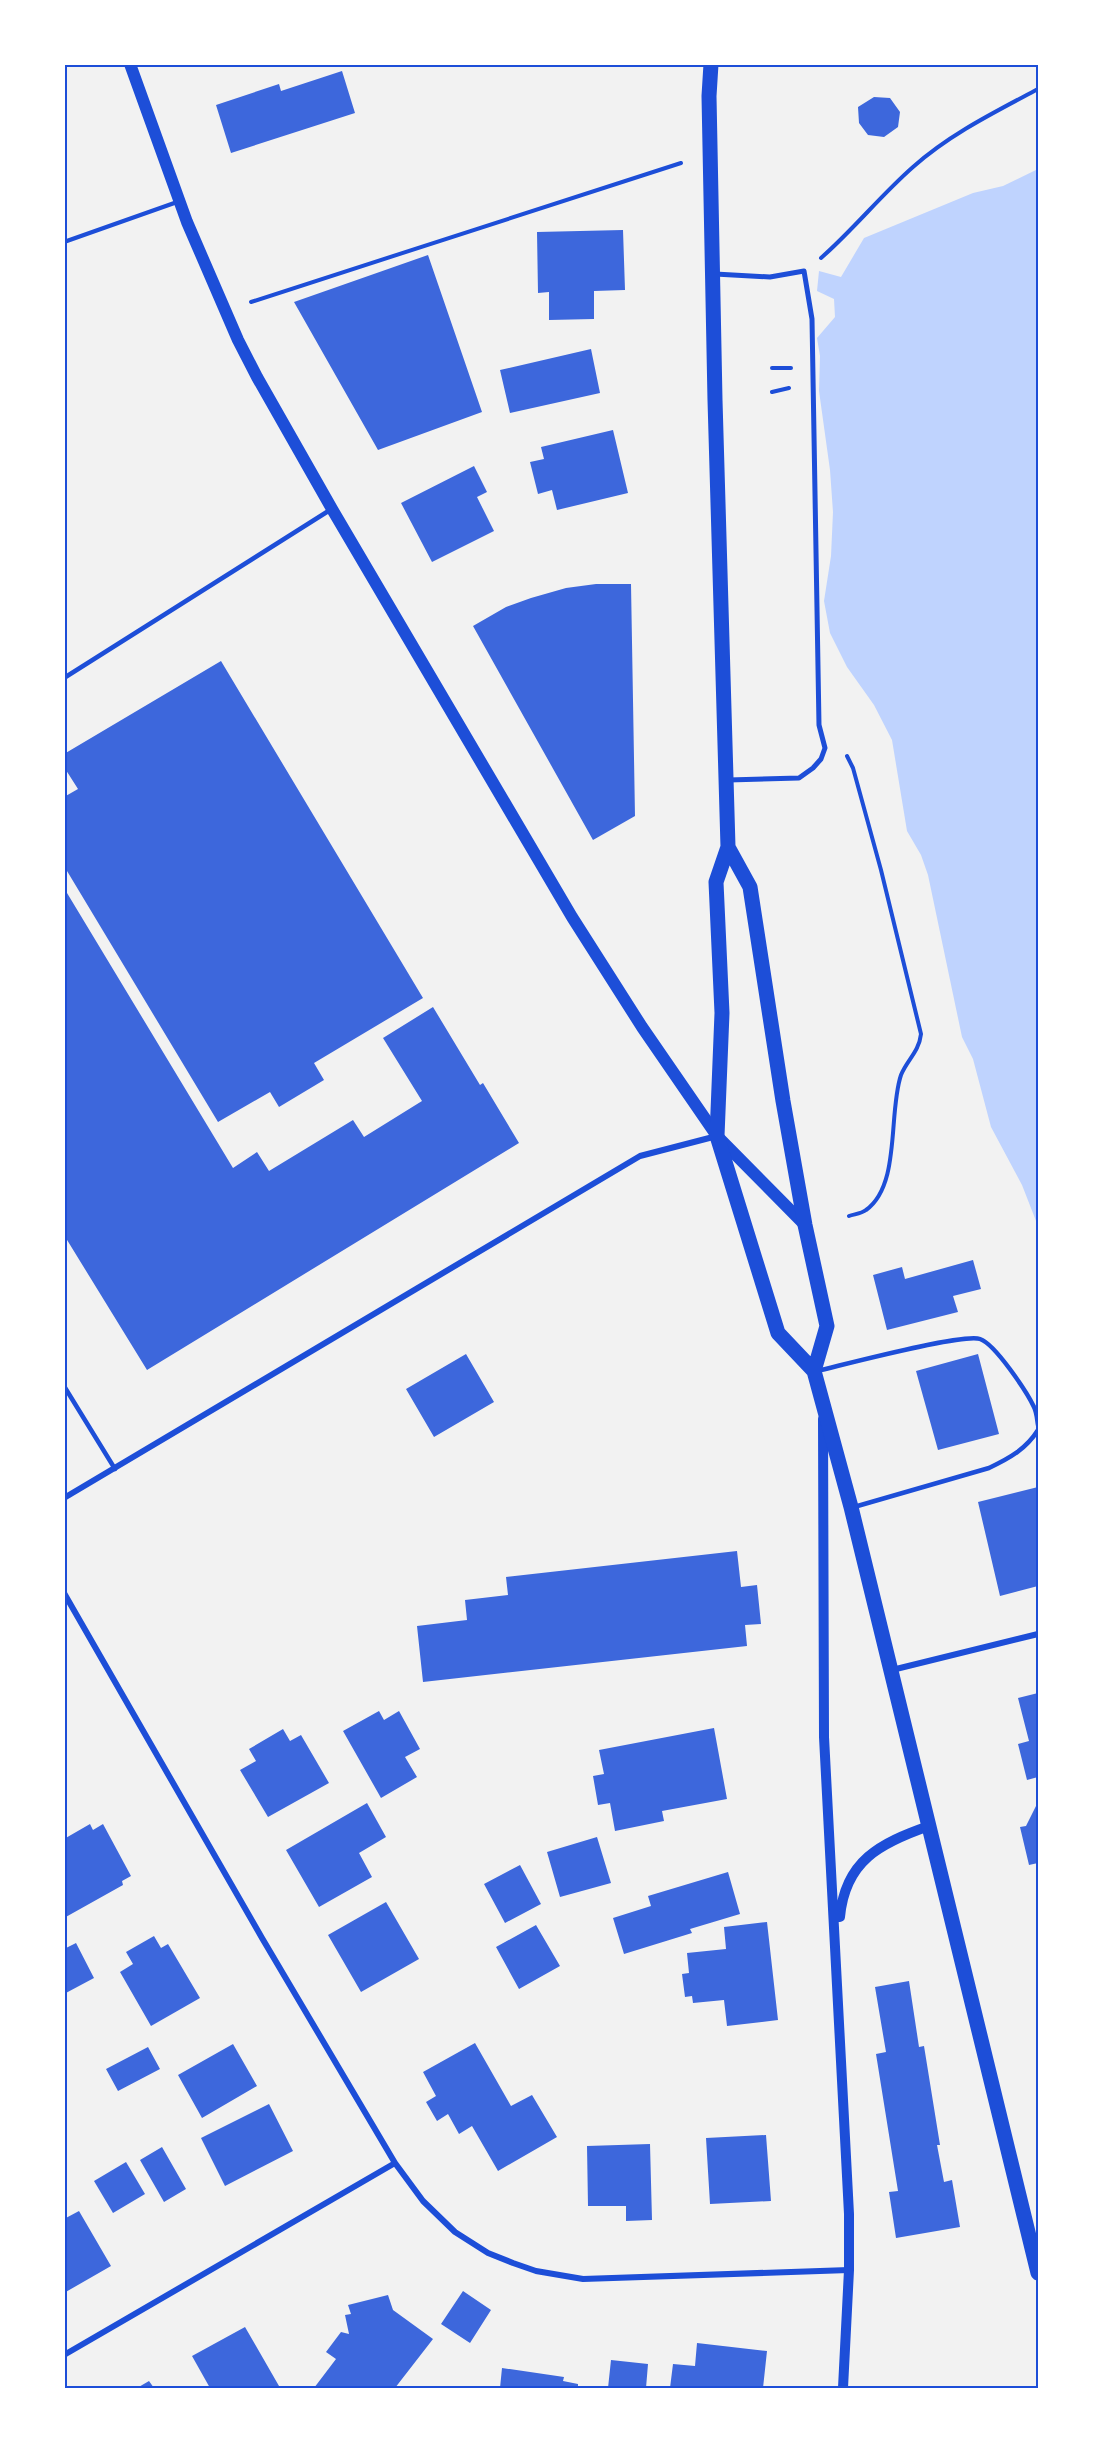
<svg xmlns="http://www.w3.org/2000/svg" width="1103" height="2453" font-family="'Varela Round',sans-serif">
	<rect width="100%" height="100%" fill="#f2f2f2"/>
	<!-- water -->
	<path fill="#bfd3fe" d="M1038,169V1226L1022,1185L991,1127L973,1059L962,1037L928,875L921,855L907,831L892,740L874,705L847,667L830,633L824,601L831,556L833,512L830,470L819,391L820,356L817,338L835,317L834,299L817,291L819,271L841,277L864,238L973,193L1003,186Z"/>
	<!-- building -->
	<path fill="#3d67dc" d="M342,71L355,113L231,153L216,105L279,84L281,91Z
		M874,97L890,98L900,112L898,127L884,137L868,135L859,123L858,107Z
		M623,230L625,290L594,291V319L549,320V292L538,293L537,232Z
		M428,255L482,412L378,450L294,302Z
		M591,349L600,393L510,413L500,370Z
		M613,430L628,493L557,510L552,490L538,494L530,462L544,459L541,447Z
		M474,466L487,492L477,497L494,531L432,562L401,503Z
		M596,584H631L635,816L593,840L473,626L506,607L531,598L566,588Z
		M221,661L423,998L314,1063L324,1080L279,1107L270,1092L218,1122L64,866V797L78,789L64,767V754Z
		M64,888L233,1168L257,1152L269,1171L353,1120L364,1137L422,1101L383,1038L433,1007L480,1085L483,1083L519,1143L147,1370L64,1235Z
		M973,1260L981,1289L953,1296L958,1312L887,1330L873,1275L902,1267L905,1279Z
		M466,1354L494,1402L434,1437L406,1389Z
		M978,1354L999,1434L938,1450L916,1371Z
		M1038,1487V1586L1000,1596L978,1502Z
		M737,1551L741,1587L757,1585L761,1624L745,1625L747,1646L423,1682L417,1626L467,1620L465,1600L508,1595L506,1577Z
		M1038,1693V1777L1027,1780L1018,1744L1029,1741L1018,1698Z
		M379,1711L384,1720L399,1711L420,1749L405,1757L417,1777L381,1798L343,1731Z
		M714,1728L727,1799L662,1811L664,1821L615,1831L610,1803L598,1805L593,1776L604,1774L599,1750Z
		M283,1729L290,1741L301,1735L329,1783L268,1817L240,1770L256,1761L249,1749Z
		M1038,1802V1863L1029,1865L1020,1827L1026,1826Z
		M367,1803L386,1837L359,1853L372,1877L319,1907L286,1850Z
		M90,1824L93,1830L103,1824L131,1876L122,1881L123,1885L64,1918V1839Z
		M597,1837L611,1883L560,1897L547,1852Z
		M520,1865L541,1904L505,1923L484,1884Z
		M728,1872L740,1914L690,1929L692,1933L624,1954L613,1918L651,1906L648,1896Z
		M386,1902L419,1959L361,1992L328,1935Z
		M767,1922L778,2020L727,2026L724,2000L693,2003L692,1996L685,1997L682,1974L689,1973L687,1953L726,1949L724,1927Z
		M536,1925L560,1966L519,1989L496,1947Z
		M154,1936L161,1948L168,1944L200,1998L151,2026L120,1972L133,1964L126,1952Z
		M76,1943L94,1978L64,1994V1949Z
		M909,1981L919,2047L924,2046L940,2145H937L944,2182L952,2180L960,2227L896,2238L889,2192L898,2191L876,2054L886,2052L875,1987Z
		M475,2043L511,2106L532,2095L557,2137L498,2171L472,2126L459,2134L448,2114L437,2121L426,2102L436,2096L423,2072Z
		M233,2044L257,2086L202,2118L178,2075Z
		M148,2047L160,2069L118,2091L106,2069Z
		M269,2104L293,2151L225,2186L201,2138Z
		M766,2135L771,2201L710,2204L706,2138Z
		M650,2144L652,2220L626,2221V2206H588L587,2146Z
		M162,2147L186,2189L164,2202L140,2160Z
		M126,2162L145,2194L113,2213L94,2181Z
		M79,2211L111,2266L64,2293V2219Z
		M463,2291L491,2310L470,2343L441,2324Z
		M388,2295L393,2310L433,2339L395,2388H314L336,2359L326,2352L341,2332L349,2334L345,2315L351,2314L348,2305Z
		M245,2327L279,2386L275,2388H210L192,2356Z
		M697,2343L767,2351L763,2388H670L673,2364L695,2366Z
		M611,2360L648,2364L646,2388H608Z
		M502,2368L564,2377L563,2381L578,2384V2388H500Z
		M149,2381L154,2388H137Z"/>
	<g fill="none" stroke-linecap="round" stroke-linejoin="round">
		<!-- path -->
		<path stroke="#1d4ed8" stroke-width="4" d="M821,258C853,230 881,195 913,167C950,134 995,112 1038,89
			M251,302L681,163
			M772,368H791
			M772,392L789,388
			M847,756L853,768L881,870L921,1034C919,1052 907,1060 901,1075C888,1113 901,1185 866,1210C861,1214 854,1214 849,1216"/>
		<!-- service -->
		<path stroke="#1d4ed8" stroke-width="4.5" d="M64,242L180,201
			M64,678L330,510
			M817,1371C843,1365 963,1333 980,1339C995,1344 1027,1392 1034,1407C1037,1413 1037,1420 1038,1425
			M64,1386L115,1469
			M854,1507L989,1468C1010,1458 1026,1449 1038,1430"/>
		<!-- pedestrian -->
		<path stroke="#1d4ed8" stroke-width="5" d="M715,274L770,277L804,271L812,319L819,725L825,748L821,759L813,768L799,778L728,780"/>
		<!-- minor -->
		<path stroke="#1d4ed8" stroke-width="6" d="M64,1498L640,1156L717,1136
			M64,1593L262,1938L395,2163L423,2201L455,2232L488,2253L513,2263L536,2271L583,2279L849,2270
			M892,1670L1038,1634
			M64,2355L395,2163"/>
		<!-- tertiary -->
		<path stroke="#1d4ed8" stroke-width="10" d="M823,1419L824,1737L849,2214V2270L843,2388
			M840,1917C845,1861 880,1843 929,1826"/>
		<!-- secondary -->
		<path stroke="#1d4ed8" stroke-width="12" d="M130,64L187,222L238,340L257,377L332,509L572,917L642,1027L717,1136L805,1225"/>
		<!-- primary -->
		<path stroke="#1d4ed8" stroke-width="15" d="M711,64L709,96L715,400L728,847L716,882L722,1013L717,1136L778,1333L814,1371L851,1507L1038,2273
			M728,847L750,887L783,1101L805,1225L827,1326L814,1371"/>
	</g>
	<!-- border -->
	<rect width="1103" height="2453" fill="none" stroke="#ffffff" stroke-width="132"/>
	<rect x="66" y="66" width="971" height="2321" fill="none" stroke="#1d4ed8" stroke-width="2"/>
</svg>
